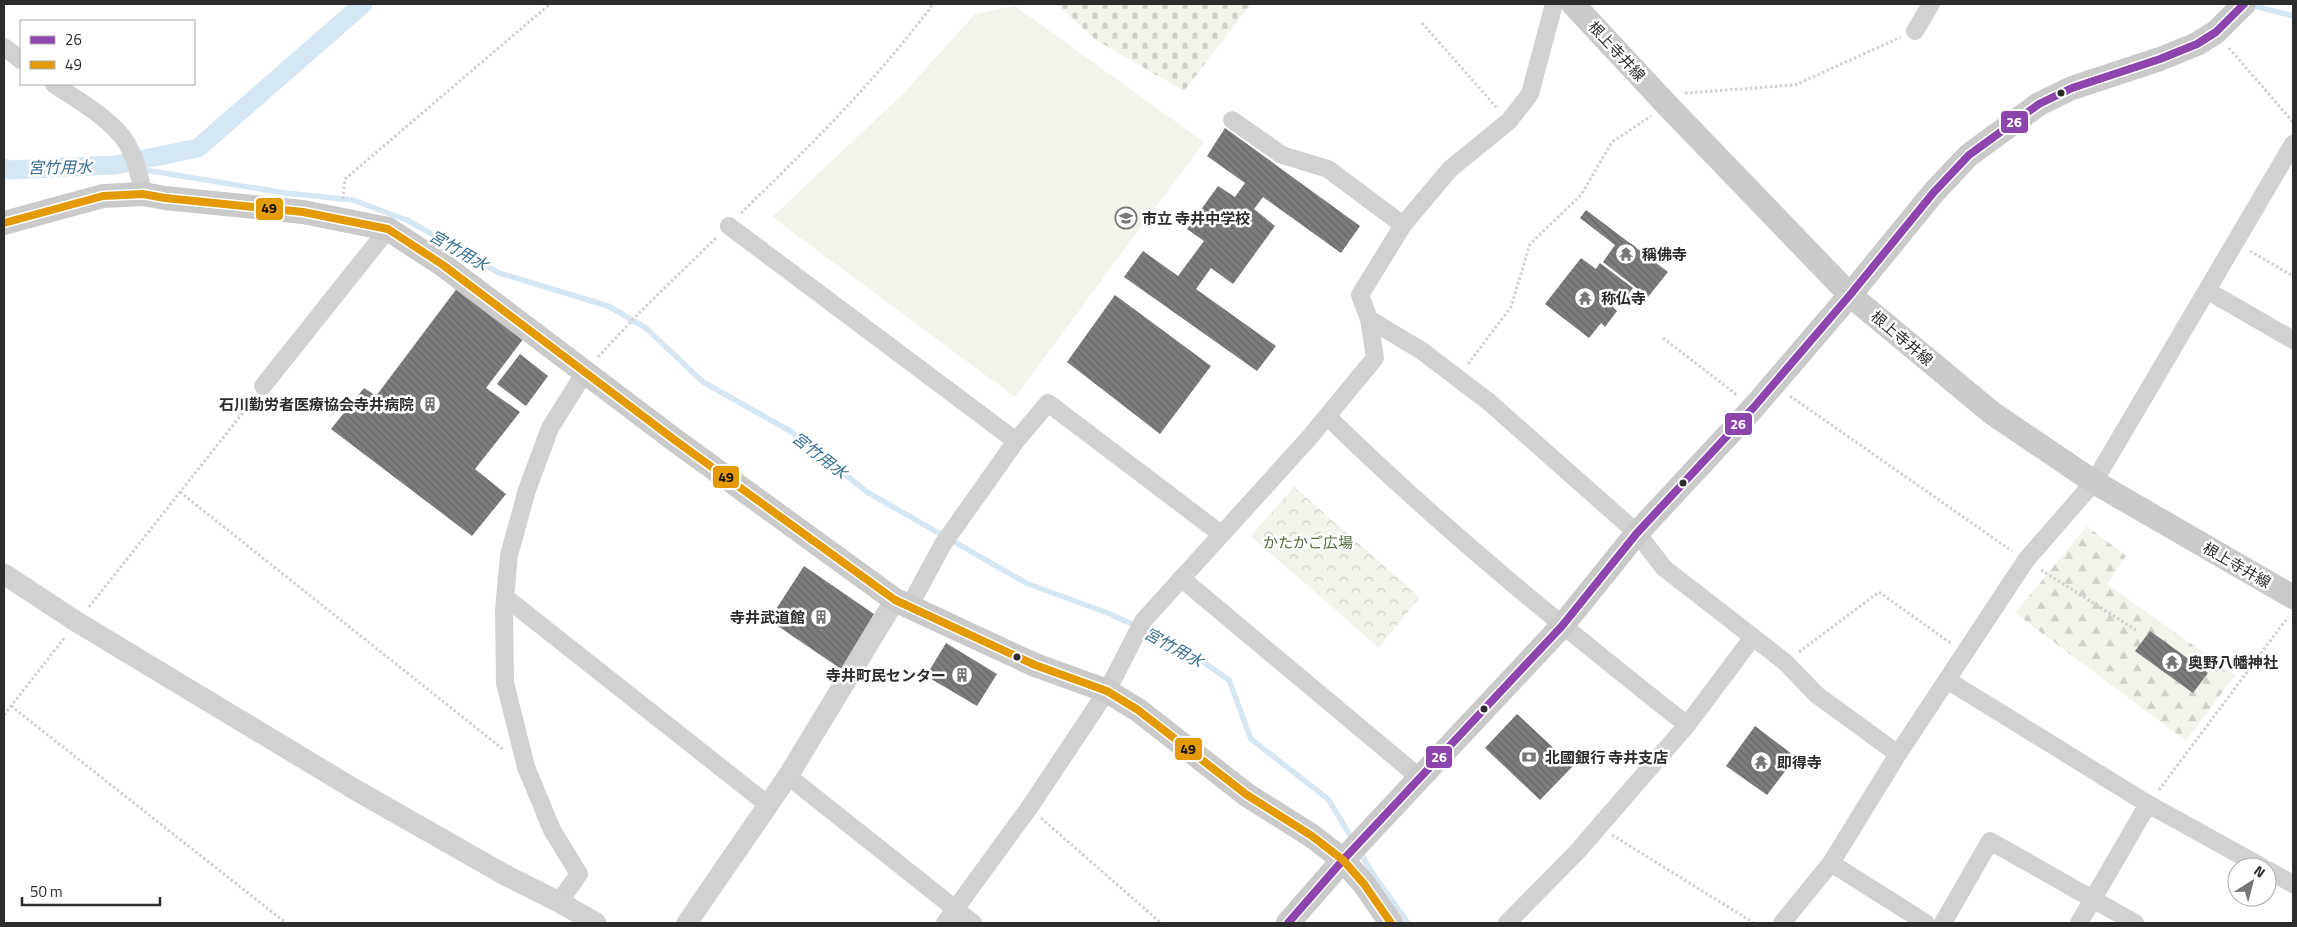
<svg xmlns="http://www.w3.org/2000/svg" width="2297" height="927" font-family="'Titillium Web','Noto Sans JP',sans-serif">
	<defs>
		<pattern id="forest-firs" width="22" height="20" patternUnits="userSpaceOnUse" patternTransform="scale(1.25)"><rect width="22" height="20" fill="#f0f4ea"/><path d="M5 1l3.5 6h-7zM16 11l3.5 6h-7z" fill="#ced1c9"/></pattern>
		<pattern id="cemetery-stones" width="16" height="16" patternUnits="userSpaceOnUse" patternTransform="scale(1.25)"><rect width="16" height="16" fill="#f0f4ea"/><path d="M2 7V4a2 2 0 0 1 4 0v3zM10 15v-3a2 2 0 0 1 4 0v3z" fill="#ced1c9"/></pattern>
		<pattern id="park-crowns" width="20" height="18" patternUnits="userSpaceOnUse" patternTransform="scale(1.25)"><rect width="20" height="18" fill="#f0f4ea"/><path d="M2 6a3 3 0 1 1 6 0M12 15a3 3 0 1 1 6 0" fill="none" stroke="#ced1c9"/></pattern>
		<pattern id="building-back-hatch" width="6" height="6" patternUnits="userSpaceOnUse" patternTransform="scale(1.25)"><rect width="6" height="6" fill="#7d7d7d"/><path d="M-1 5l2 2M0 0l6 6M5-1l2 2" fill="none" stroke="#676767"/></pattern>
	</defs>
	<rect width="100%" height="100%" fill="#fff"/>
	<!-- forest -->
	<path fill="url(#forest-firs)" d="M2087,526L2126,556L2107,584L2235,675L2186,741L2015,613Z"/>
	<!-- cemetery -->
	<path fill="url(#cemetery-stones)" d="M1056,4H1251L1184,91L1096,40Z"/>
	<!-- park -->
	<path fill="url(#park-crowns)" d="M1294,487L1420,597L1379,648L1251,536Z"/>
	<!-- pitch -->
	<path fill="#f0f4ea" d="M1015,6L1204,142L1015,397L772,217L903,94L975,14Z"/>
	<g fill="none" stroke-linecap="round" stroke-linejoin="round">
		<!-- stream -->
		<path stroke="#d5e7f2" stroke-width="5.5" d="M2258,7L2293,16
			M115,165L285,193L353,200L409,221L499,273L608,306L646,328L703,382L792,432L867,492L1026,583L1110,614L1180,646L1229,680L1251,739L1328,799L1353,840
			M1359,851L1373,874L1408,923"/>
		<!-- canal -->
		<path stroke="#d5e7f2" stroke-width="19" d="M4,168L9,170L115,165L198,148L363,4"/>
	</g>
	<!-- building -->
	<path fill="url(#building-back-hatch)" d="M1225,128L1360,226L1341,253L1263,197L1254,209L1275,226L1233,284L1211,268L1196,289L1276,346L1257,371L1124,277L1143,251L1178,276L1204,241L1187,229L1218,186L1235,197L1245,183L1207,156Z
		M1586,210L1668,272L1648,297L1603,262L1615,245L1580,218Z
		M1581,258L1596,269L1600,263L1633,288L1624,300L1621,297L1613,307L1617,311L1605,327L1601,323L1589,338L1545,304Z
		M458,287L524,338L486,388L520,412L475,469L506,494L472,536L331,429L364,388L376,396Z
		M1115,295L1211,366L1160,434L1067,362Z
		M520,354L548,376L526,406L497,384Z
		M804,566L874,614L841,669L769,620Z
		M2150,631L2208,673L2193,693L2135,651Z
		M946,643L997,674L977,706L926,676Z
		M1517,714L1573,766L1540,800L1485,748Z
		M1755,726L1796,757L1767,795L1726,766Z"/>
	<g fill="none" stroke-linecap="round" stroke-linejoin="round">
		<!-- path -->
		<path stroke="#d1d1d1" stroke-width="3" stroke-dasharray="2.5 2.5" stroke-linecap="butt" d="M1422,23L1498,109
			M2229,48L2293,122
			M1685,93L1795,85L1901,37
			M343,199L345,179L550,4
			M741,213C809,147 876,81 933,4
			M2250,251L2293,276
			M1663,338L1737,395
			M598,357L642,310L717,237
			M1468,364L1511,307L1530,244L1581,195L1612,142L1651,116
			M1790,396L2012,551
			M180,492L504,750
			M2041,570L2136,630
			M89,607L253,400
			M1799,652L1879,592L1952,644
			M11,706L286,923
			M4,715L65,637
			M2159,790L2288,617
			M1041,818L1161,923
			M1612,835L1754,923"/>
		<!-- minor -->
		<path stroke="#d1d1d1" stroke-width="18" d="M1915,31L1931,4
			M4,47L21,60
			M54,84C77,100 107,116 124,139C134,153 140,176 143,194
			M1232,120L1282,155L1328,169L1403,225
			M729,226L1016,441
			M2208,291L2293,340
			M1369,319L1422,351L1489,402L1637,533L1664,568L1785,662L1817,695L1898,754
			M263,386L388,229
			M1327,416C1440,527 1563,627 1687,725
			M1181,578L1420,778
			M505,597L767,804
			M909,607L943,544L1016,441L1048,403L1221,534
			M1947,680L2148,804L2262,867
			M788,776L973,923
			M1831,863L1926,923
			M2267,870L2293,884
			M559,902L579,874L552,830L526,767L505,683L504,610L509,555L527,490L550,428L585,372
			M945,923L1029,808L1107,691L1143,621L1309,438L1375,358L1369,319L1360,295L1403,225L1450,169L1509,121L1530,94L1554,4
			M1507,923L1577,852L1687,725L1753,637
			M1782,923L1831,863L1898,754L2026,560L2094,482L2293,144
			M1943,923L1990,841L2135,923
			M2079,923L2148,804"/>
		<!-- tertiary -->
		<path stroke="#d1d1d1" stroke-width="21" d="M4,574L77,622L354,789L507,876L559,902L596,923
			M687,923L788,776L895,600"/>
		<!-- secondary -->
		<path stroke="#cacaca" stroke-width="24" d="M1573,4L1667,105L1850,295L1992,413L2094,482L2293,597
			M4,223L103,196L143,194L165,198L303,212L388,229L443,265L676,441L895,600L1035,665L1107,691L1138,710L1247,795L1312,836L1343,860L1364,884L1391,923
			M1288,923L1343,860L1562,626L1637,533L1754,407L1850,295L1934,192L1969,155L2039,104L2072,88L2160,59L2197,44L2216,32L2244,4"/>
		<!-- bus-1 casing -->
		<g stroke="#fff" stroke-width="11">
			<path id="bus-1" d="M1288,923L1343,860L1562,626L1637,533L1754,407L1850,295L1934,192L1969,155L2039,104L2072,88L2160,59L2197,44L2216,32L2244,4"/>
		</g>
		<!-- bus-2 casing -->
		<g stroke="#fff" stroke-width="11">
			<path id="bus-2" d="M4,223L103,196L143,194L165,198L303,212L388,229L443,265L676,441L895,600L1035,665L1107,691L1138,710L1247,795L1312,836L1343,860L1364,884L1391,923"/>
		</g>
		<!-- bus-1 -->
		<use href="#bus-1" stroke="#8e44ad" stroke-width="8"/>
		<!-- bus-2 -->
		<use href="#bus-2" stroke="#e39a04" stroke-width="8"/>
	</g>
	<!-- icons -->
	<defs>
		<g id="school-ring" transform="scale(1.125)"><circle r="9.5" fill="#fff" stroke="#767676" stroke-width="1.5"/><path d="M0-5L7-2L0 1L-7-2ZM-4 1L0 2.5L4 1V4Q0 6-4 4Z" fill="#767676"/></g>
		<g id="temple-ring" transform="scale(1.125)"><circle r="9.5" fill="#fff" stroke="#767676" stroke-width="1.5"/><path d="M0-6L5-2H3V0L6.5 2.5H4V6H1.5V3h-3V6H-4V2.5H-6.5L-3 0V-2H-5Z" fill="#767676"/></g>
		<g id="building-ring" transform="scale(1.125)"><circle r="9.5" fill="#fff" stroke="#767676" stroke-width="1.5"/><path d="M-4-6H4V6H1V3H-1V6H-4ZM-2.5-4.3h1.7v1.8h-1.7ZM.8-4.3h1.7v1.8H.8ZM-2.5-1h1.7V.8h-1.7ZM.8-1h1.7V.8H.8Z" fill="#767676"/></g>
		<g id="bank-ring" transform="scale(1.125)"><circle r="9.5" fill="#fff" stroke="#767676" stroke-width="1.5"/><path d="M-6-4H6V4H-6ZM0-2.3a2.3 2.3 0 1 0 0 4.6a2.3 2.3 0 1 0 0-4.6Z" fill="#767676"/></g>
	</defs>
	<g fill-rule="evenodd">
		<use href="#school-ring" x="1126" y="218"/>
		<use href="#temple-ring" x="1626" y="254"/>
		<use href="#temple-ring" x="1585" y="298"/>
		<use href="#building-ring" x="430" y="404"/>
		<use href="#building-ring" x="821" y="617"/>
		<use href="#temple-ring" x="2172" y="662"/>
		<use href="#building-ring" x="962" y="675"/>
		<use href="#bank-ring" x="1529" y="757"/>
		<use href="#temple-ring" x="1761" y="762"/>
	</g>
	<!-- markers -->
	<g fill="#2c2c2c" stroke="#fff" stroke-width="2">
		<circle cx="2061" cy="93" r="4.5"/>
		<circle cx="1683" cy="483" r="4.5"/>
		<circle cx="1017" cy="657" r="4.5"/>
		<circle cx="1484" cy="709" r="4.5"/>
	</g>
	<g text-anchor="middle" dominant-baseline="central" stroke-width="5" stroke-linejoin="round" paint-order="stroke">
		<!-- street labels -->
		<g font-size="15" fill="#2c2c2c" stroke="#fff">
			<text transform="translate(1617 51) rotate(47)">根上寺井線</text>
			<text transform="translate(1902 338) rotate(40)">根上寺井線</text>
			<text transform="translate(2237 565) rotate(30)">根上寺井線</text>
		</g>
		<!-- poi labels -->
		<g font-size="15" font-weight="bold" fill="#2c2c2c" stroke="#fff" text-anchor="start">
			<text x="1142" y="218">市立 寺井中学校</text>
			<text x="1642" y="254">稱佛寺</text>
			<text x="1601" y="298">称仏寺</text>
			<text x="414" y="404" text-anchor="end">石川勤労者医療協会寺井病院</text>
			<text x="805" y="617" text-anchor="end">寺井武道館</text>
			<text x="2188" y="662">奥野八幡神社</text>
			<text x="946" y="675" text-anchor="end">寺井町民センター</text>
			<text x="1545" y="757">北國銀行 寺井支店</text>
			<text x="1777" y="762">即得寺</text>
		</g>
		<!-- park labels -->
		<g font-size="15" fill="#506a38" stroke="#fff">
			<text x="1308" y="542">かたかご広場</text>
		</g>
		<!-- water labels -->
		<g font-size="16" font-style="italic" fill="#377092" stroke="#fff">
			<text transform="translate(60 167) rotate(-1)">宮竹用水</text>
			<text transform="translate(459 250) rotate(30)">宮竹用水</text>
			<text transform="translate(820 455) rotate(38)">宮竹用水</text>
			<text transform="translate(1174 647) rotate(29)">宮竹用水</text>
		</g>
	</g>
	<g stroke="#fff" stroke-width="2">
		<rect x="2000" y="110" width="29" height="24" rx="5" fill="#8e44ad"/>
		<rect x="255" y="197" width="29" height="24" rx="5" fill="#e39a04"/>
		<rect x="1724" y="412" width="29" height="24" rx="5" fill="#8e44ad"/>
		<rect x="712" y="465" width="28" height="24" rx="5" fill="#e39a04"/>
		<rect x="1174" y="737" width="29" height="24" rx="5" fill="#e39a04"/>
		<rect x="1425" y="745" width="28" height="24" rx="5" fill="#8e44ad"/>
	</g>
	<g font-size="14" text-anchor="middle" font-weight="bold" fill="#fff">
		<text x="2014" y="127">26</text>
		<text x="1738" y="429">26</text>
		<text x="1439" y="762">26</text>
	</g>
	<g font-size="14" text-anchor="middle" font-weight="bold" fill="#111">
		<text x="269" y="213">49</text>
		<text x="726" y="482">49</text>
		<text x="1188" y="754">49</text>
	</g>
	<!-- border -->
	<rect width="2297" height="927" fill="none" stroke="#2c2c2c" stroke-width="10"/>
	<!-- legend -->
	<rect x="20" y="20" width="175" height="65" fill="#ffffff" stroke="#ababab"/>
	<rect x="30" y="36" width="25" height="8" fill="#8e44ad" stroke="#ababab"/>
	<text x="65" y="45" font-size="15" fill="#2c2c2c">26</text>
	<rect x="30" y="61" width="25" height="8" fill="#e39a04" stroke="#ababab"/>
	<text x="65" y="70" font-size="15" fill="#2c2c2c">49</text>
	<!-- north arrow -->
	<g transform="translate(2252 882) rotate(36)"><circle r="24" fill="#ffffff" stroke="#ababab"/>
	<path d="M0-4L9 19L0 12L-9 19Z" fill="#767676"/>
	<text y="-8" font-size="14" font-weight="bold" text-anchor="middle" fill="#2c2c2c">N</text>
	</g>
	<!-- scale -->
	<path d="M22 897v8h138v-8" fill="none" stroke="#2c2c2c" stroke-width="2.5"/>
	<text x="30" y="897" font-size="15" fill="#2c2c2c" stroke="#ffffff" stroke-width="4" paint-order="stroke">50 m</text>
</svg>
